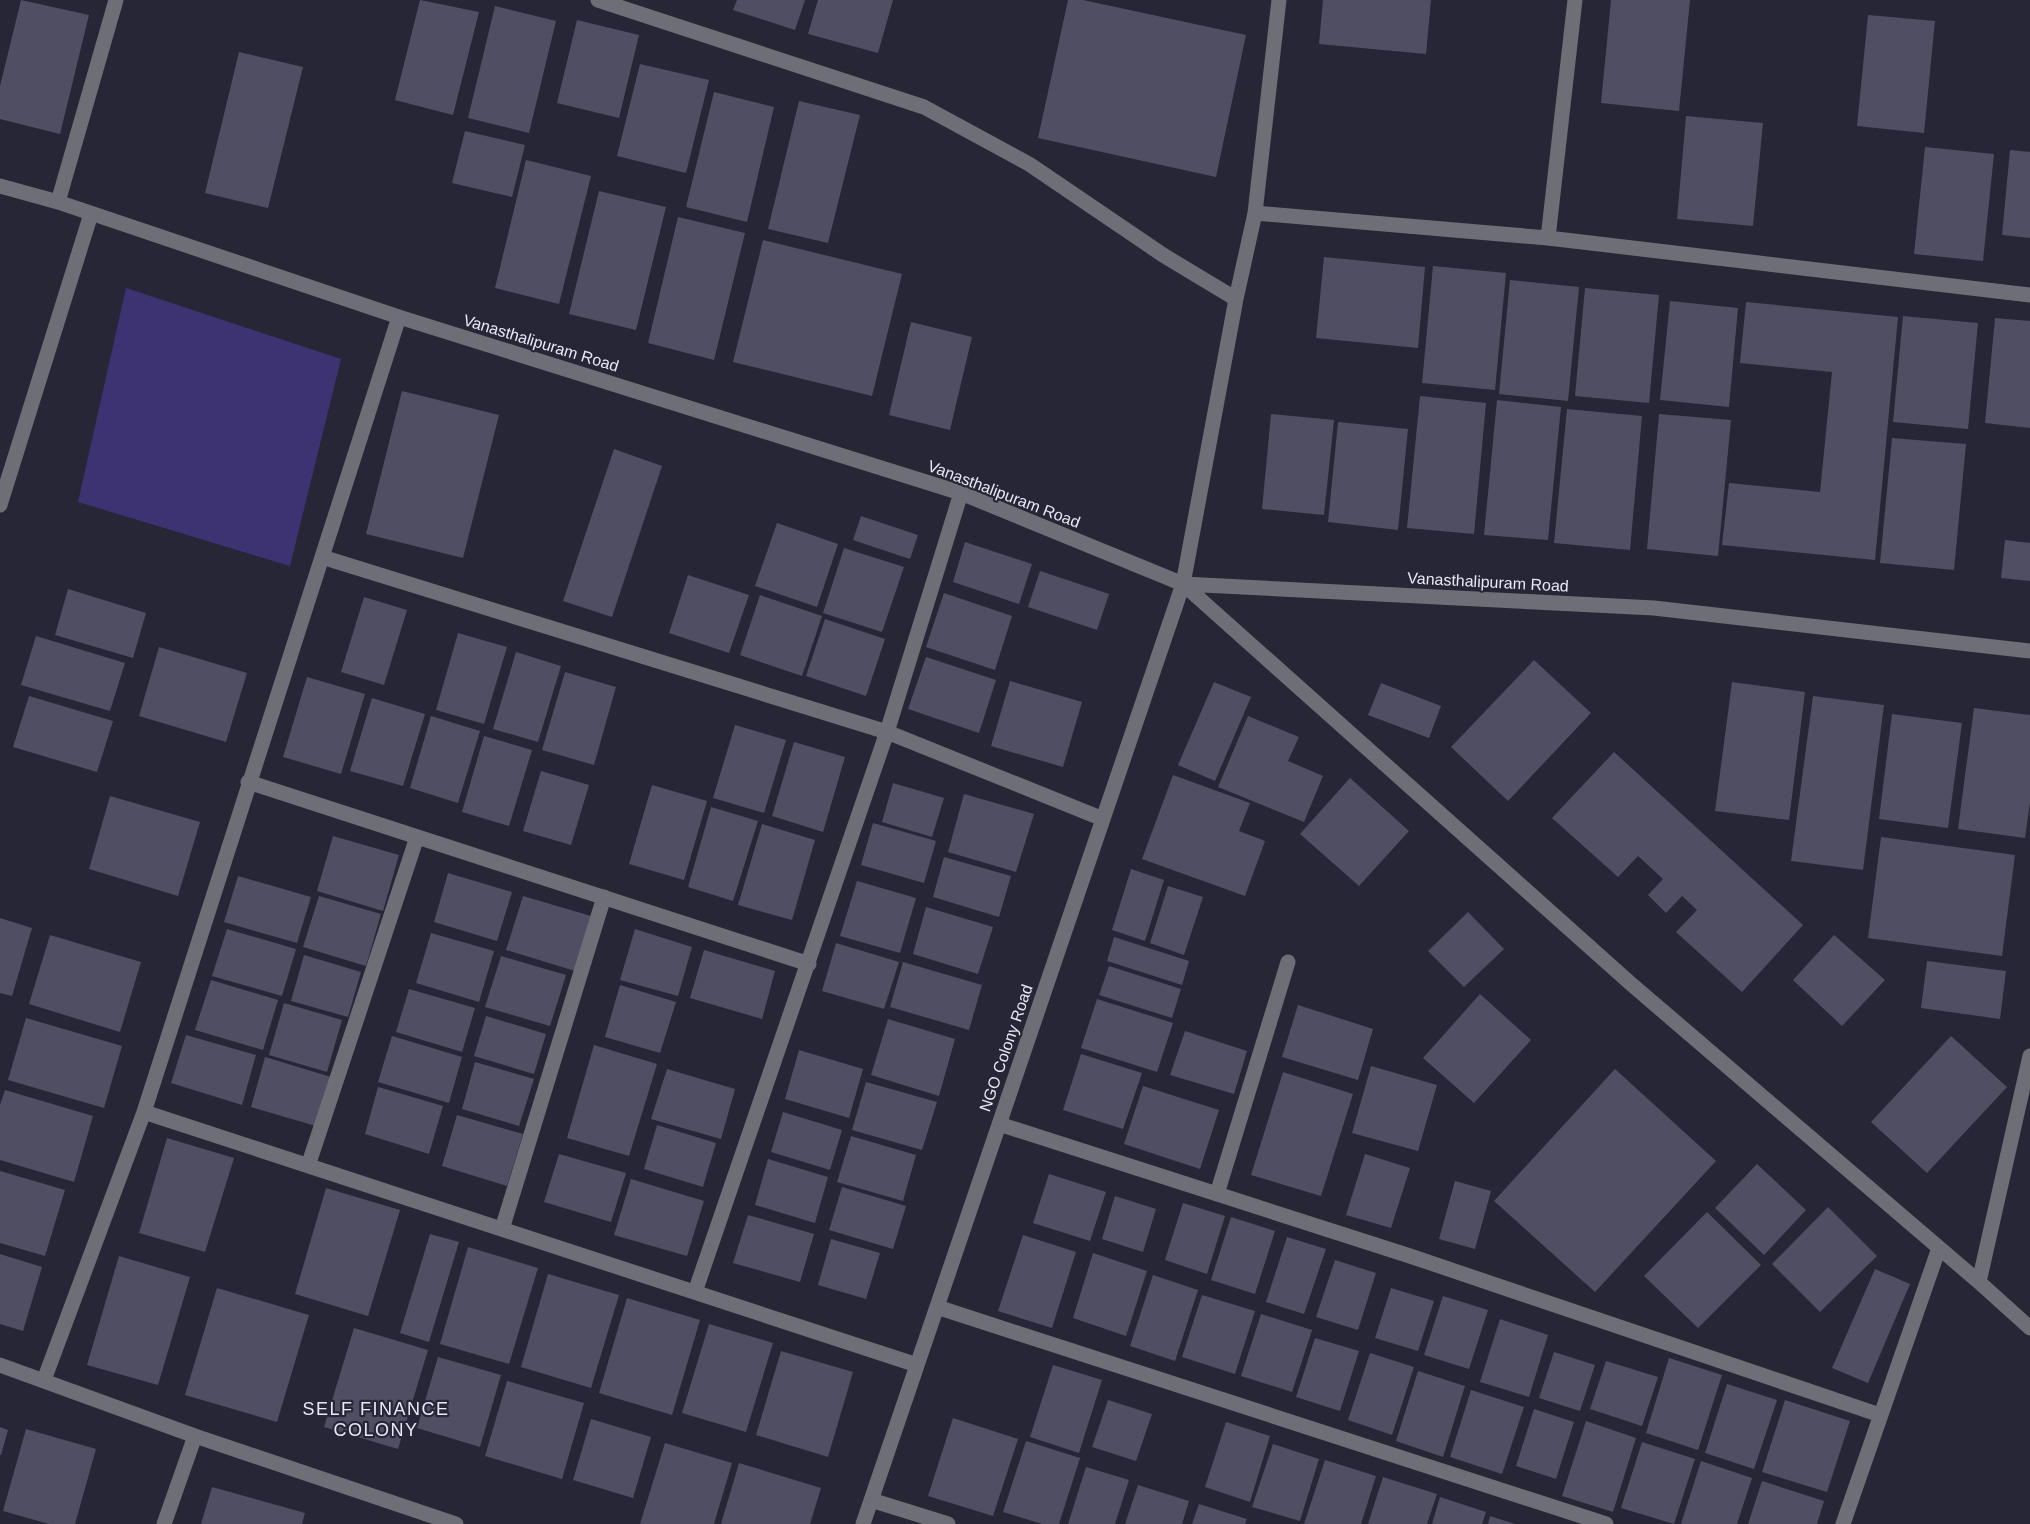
<svg xmlns="http://www.w3.org/2000/svg" width="2030" height="1524" font-family="Helvetica,sans-serif">
	<rect width="100%" height="100%" fill="#272637"/>
	<!-- green -->
	<path fill="#3d3272" d="M126,288L341,359L290,566L78,502Z"/>
	<!-- building -->
	<path fill="#504e62" d="M21,0L89,15L60,134L0,119V86Z
		M420,0L479,12L453,115L395,100Z
		M737,0H805L795,30L733,10Z
		M818,0H893L878,53L808,34Z
		M1068,0H1083L1246,35L1216,177L1038,138Z
		M1323,0H1431L1426,54L1319,44Z
		M1611,0H1690L1679,111L1601,103Z
		M495,6L556,21L529,133L468,118Z
		M1868,15L1935,21L1924,133L1857,126Z
		M577,20L639,35L619,118L557,103Z
		M239,52L303,67L268,208L205,193Z
		M640,64L709,80L686,173L617,156Z
		M714,92L774,107L747,222L686,207Z
		M799,101L860,115L828,243L768,229Z
		M1686,116L1763,123L1753,226L1677,219Z
		M465,131L525,145L512,197L452,183Z
		M1925,147L1994,154L1983,261L1914,254Z
		M2010,150L2030,152V238L2002,235Z
		M526,160L591,176L559,304L495,288Z
		M599,191L666,207L636,330L569,314Z
		M678,217L745,233L714,360L648,343Z
		M763,240L902,274L872,396L733,362Z
		M1324,257L1425,267L1418,348L1316,338Z
		M1433,266L1506,273L1495,390L1422,383Z
		M1510,280L1579,287L1568,401L1499,394Z
		M1585,288L1659,295L1649,403L1575,396Z
		M1670,301L1738,308L1729,407L1660,400Z
		M1746,302L1898,317L1875,560L1722,545L1729,483L1820,492L1832,372L1740,363Z
		M1903,316L1978,323L1968,429L1893,422Z
		M1995,318L2030,321V428L1985,423Z
		M911,322L972,337L950,430L889,415Z
		M402,391L499,415L463,558L366,534Z
		M1420,396L1486,403L1474,534L1407,528Z
		M1497,400L1561,407L1548,540L1484,535Z
		M1567,409L1642,416L1630,550L1554,543Z
		M1271,414L1334,420L1324,515L1262,509Z
		M1659,414L1731,420L1718,556L1647,549Z
		M1338,422L1408,429L1398,530L1328,522Z
		M1892,438L1966,444L1954,570L1880,563Z
		M614,449L662,466L612,617L563,601Z
		M861,516L918,535L910,559L853,540Z
		M777,523L838,544L817,607L755,586Z
		M2005,540L2030,543V581L2001,578Z
		M965,542L1032,564L1019,604L953,582Z
		M844,548L904,567L882,632L823,613Z
		M1040,571L1109,594L1097,630L1028,607Z
		M688,575L749,595L729,653L669,633Z
		M68,589L146,613L133,658L55,635Z
		M944,593L1012,616L995,670L926,647Z
		M760,595L822,616L802,676L740,655Z
		M364,597L407,610L384,685L341,672Z
		M825,619L885,639L866,696L806,676Z
		M458,633L507,647L484,724L436,710Z
		M36,636L125,663L110,711L21,685Z
		M159,647L247,673L226,742L139,716Z
		M516,652L561,666L538,742L493,729Z
		M926,657L996,680L979,733L908,709Z
		M1534,660L1591,713L1508,801L1451,747Z
		M565,672L616,687L594,765L542,750Z
		M307,677L365,694L341,774L283,757Z
		M1010,681L1082,702L1063,767L991,746Z
		M1214,682L1251,697L1215,781L1178,765Z
		M1732,682L1805,692L1789,820L1715,811Z
		M1381,683L1441,706L1429,738L1368,715Z
		M29,696L113,721L97,772L13,747Z
		M1813,696L1884,705L1863,870L1791,861Z
		M372,698L425,714L403,786L350,771Z
		M1974,708L2030,715V802L2025,838L1958,829Z
		M1892,714L1962,723L1948,828L1879,819Z
		M431,716L480,731L458,803L410,788Z
		M1248,716L1299,737L1288,761L1323,776L1304,822L1218,787Z
		M735,725L786,740L764,813L713,798Z
		M484,736L532,750L509,826L462,812Z
		M794,742L845,757L823,832L772,816Z
		M1614,752L1803,925L1742,992L1676,932L1697,910L1682,896L1666,913L1648,895L1663,879L1638,856L1618,877L1552,818Z
		M541,771L589,785L571,845L523,831Z
		M1173,775L1250,803L1239,831L1265,841L1245,896L1142,859Z
		M1350,778L1409,831L1359,886L1300,834Z
		M893,783L944,798L932,837L882,822Z
		M652,785L707,801L684,880L629,864Z
		M964,794L1034,814L1016,872L948,852Z
		M110,796L200,822L178,896L89,869Z
		M711,807L758,821L733,901L688,887Z
		M873,823L936,841L924,883L861,865Z
		M762,824L815,840L792,920L738,905Z
		M333,836L399,855L383,911L317,891Z
		M1881,837L2015,855L2002,956L1868,938Z
		M944,857L1011,876L999,917L933,897Z
		M1131,869L1164,880L1145,941L1112,930Z
		M448,873L512,892L497,941L434,922Z
		M238,876L311,897L297,943L224,922Z
		M857,881L916,898L900,953L840,936Z
		M1168,886L1203,897L1184,955L1150,943Z
		M319,896L381,914L366,966L303,947Z
		M523,896L591,916L575,971L506,950Z
		M926,907L993,927L978,974L913,954Z
		M1468,912L1504,949L1464,987L1428,951Z
		M0,918L32,928L12,996L0,993Z
		M227,929L296,949L282,996L212,976Z
		M635,929L692,947L678,996L620,980Z
		M431,933L494,951L479,1002L416,983Z
		M50,935L141,962L120,1032L29,1004Z
		M1834,935L1885,980L1842,1026L1793,980Z
		M1114,937L1189,961L1182,985L1107,961Z
		M836,943L899,962L884,1009L822,991Z
		M704,950L775,971L762,1019L690,998Z
		M304,955L361,972L348,1017L291,1001Z
		M501,956L566,975L550,1026L485,1007Z
		M1927,961L2006,971L2000,1019L1921,1008Z
		M903,962L982,985L969,1030L890,1007Z
		M1109,966L1181,989L1172,1018L1099,995Z
		M211,980L278,1000L263,1050L195,1030Z
		M620,985L676,1002L660,1053L605,1037Z
		M409,989L475,1008L462,1052L396,1032Z
		M1480,994L1531,1040L1474,1103L1423,1058Z
		M1097,999L1173,1023L1157,1072L1081,1048Z
		M284,1003L342,1020L327,1072L269,1055Z
		M1298,1005L1373,1029L1358,1080L1282,1057Z
		M486,1016L546,1034L534,1074L474,1056Z
		M26,1018L122,1046L104,1108L8,1080Z
		M888,1019L955,1039L939,1096L871,1075Z
		M1185,1031L1247,1051L1234,1094L1170,1075Z
		M186,1035L256,1055L242,1105L171,1083Z
		M392,1036L462,1057L449,1103L378,1082Z
		M1951,1036L2007,1087L1927,1173L1871,1122Z
		M594,1045L657,1064L629,1156L567,1138Z
		M799,1050L863,1069L849,1118L785,1099Z
		M1081,1054L1142,1073L1123,1129L1063,1110Z
		M265,1057L331,1077L316,1126L251,1107Z
		M475,1062L534,1079L519,1126L462,1109Z
		M1371,1066L1437,1085L1418,1151L1352,1133Z
		M667,1069L735,1089L721,1139L651,1119Z
		M1615,1069L1716,1161L1595,1292L1494,1201Z
		M1283,1072L1353,1094L1321,1196L1251,1175Z
		M866,1082L937,1102L922,1150L852,1130Z
		M1143,1086L1219,1110L1200,1169L1124,1144Z
		M378,1087L443,1106L429,1154L365,1134Z
		M5,1090L93,1116L74,1182L0,1160V1105Z
		M783,1112L842,1130L830,1170L771,1152Z
		M457,1115L523,1134L507,1186L442,1166Z
		M657,1125L716,1143L703,1187L644,1169Z
		M851,1136L916,1155L903,1201L837,1182Z
		M167,1138L234,1158L205,1252L139,1233Z
		M559,1154L626,1173L611,1222L544,1202Z
		M1365,1154L1410,1168L1391,1228L1346,1215Z
		M768,1159L828,1177L815,1223L755,1205Z
		M1757,1164L1806,1210L1764,1255L1715,1208Z
		M0,1171L65,1190L45,1256L0,1243Z
		M1049,1174L1106,1192L1090,1241L1033,1223Z
		M631,1179L704,1201L687,1256L614,1235Z
		M1455,1181L1491,1191L1475,1249L1439,1239Z
		M842,1187L906,1206L893,1249L829,1230Z
		M326,1188L400,1210L368,1316L295,1294Z
		M1115,1196L1156,1209L1143,1252L1102,1239Z
		M1183,1203L1225,1216L1207,1274L1165,1260Z
		M1828,1207L1877,1256L1820,1312L1772,1264Z
		M1707,1212L1761,1265L1698,1328L1644,1276Z
		M748,1215L814,1234L800,1282L733,1263Z
		M1231,1217L1275,1231L1255,1294L1211,1280Z
		M430,1234L459,1242L429,1342L400,1333Z
		M1023,1235L1076,1252L1052,1328L998,1311Z
		M1287,1237L1326,1249L1304,1314L1266,1302Z
		M831,1239L880,1253L866,1299L818,1285Z
		M468,1247L538,1268L509,1364L440,1344Z
		M1093,1253L1147,1271L1126,1336L1073,1318Z
		M0,1254L42,1267L23,1331L0,1324Z
		M119,1256L190,1277L158,1385L87,1365Z
		M1335,1260L1376,1273L1358,1330L1316,1317Z
		M1875,1269L1910,1284L1868,1383L1832,1368Z
		M548,1274L619,1295L591,1388L521,1367Z
		M1153,1275L1198,1290L1175,1361L1130,1346Z
		M217,1288L309,1315L277,1422L185,1395Z
		M1391,1288L1434,1301L1418,1351L1375,1338Z
		M1202,1295L1255,1311L1235,1374L1182,1357Z
		M1443,1296L1488,1310L1469,1369L1424,1355Z
		M627,1298L700,1320L672,1415L599,1393Z
		M1261,1314L1312,1330L1292,1392L1241,1376Z
		M1500,1319L1548,1335L1529,1397L1480,1382Z
		M709,1324L773,1343L746,1432L682,1413Z
		M354,1328L428,1350L398,1449L324,1427Z
		M1315,1338L1359,1351L1340,1411L1296,1397Z
		M781,1351L853,1372L828,1457L756,1435Z
		M1554,1352L1595,1365L1580,1411L1539,1398Z
		M1370,1353L1414,1367L1392,1435L1348,1420Z
		M438,1357L501,1375L480,1447L417,1428Z
		M1669,1358L1722,1375L1698,1450L1646,1433Z
		M1606,1361L1658,1377L1642,1426L1590,1409Z
		M1053,1365L1102,1380L1079,1453L1030,1437Z
		M1418,1371L1465,1386L1443,1457L1396,1441Z
		M507,1381L584,1403L562,1479L485,1456Z
		M1727,1384L1777,1400L1754,1469L1705,1453Z
		M1471,1390L1524,1407L1502,1474L1450,1457Z
		M1108,1400L1152,1414L1136,1461L1092,1447Z
		M1785,1400L1850,1421L1827,1492L1762,1472Z
		M1534,1409L1574,1422L1556,1479L1516,1466Z
		M953,1418L1018,1439L993,1516L928,1496Z
		M591,1419L651,1437L633,1498L573,1480Z
		M1586,1421L1636,1438L1613,1512L1562,1496Z
		M1226,1422L1270,1436L1250,1502L1205,1487Z
		M0,1427L8,1430L1,1455H0Z
		M26,1429L96,1449L75,1524H49L3,1511Z
		M1026,1441L1080,1458L1059,1524H1042L1003,1512Z
		M1642,1442L1695,1459L1674,1524L1621,1508Z
		M665,1443L732,1463L714,1524H640Z
		M1273,1444L1319,1459L1300,1521L1252,1507Z
		M1325,1460L1376,1476L1361,1524H1304Z
		M1701,1461L1752,1478L1737,1524H1681Z
		M739,1463L821,1488L810,1524H721Z
		M1086,1467L1129,1480L1115,1524H1068Z
		M1383,1477L1437,1494L1427,1524H1368Z
		M1762,1481L1824,1501L1817,1524H1748Z
		M1138,1485L1189,1501L1182,1524H1125Z
		M212,1487L305,1513L302,1524H201Z
		M1440,1497L1486,1512L1482,1524H1432Z
		M1199,1504L1247,1519L1245,1524H1192Z
		M1490,1516L1515,1524H1488Z"/>
	<g fill="none" stroke-linecap="round" stroke-linejoin="round">
		<!-- minor -->
		<path stroke="#6e6e77" stroke-width="15" d="M598,0L924,107L1029,164L1163,255L1236,299
			M0,186L58,202L399,317L961,493L1183,584L1654,608L2030,651
			M58,202L116,0
			M1255,213L1548,238L2030,295
			M1548,238L1575,0
			M0,505L91,214
			M322,557L887,732L1103,819
			M1183,584L1630,983L1979,1282L2030,1328
			M248,782L809,964
			M144,1112L917,1365
			M999,1124L1410,1256L1880,1415
			M308,1166L417,837
			M1217,1194L1288,962
			M502,1229L604,897
			M1979,1282L2030,1056
			M695,1292L887,732L961,493
			M937,1307L1606,1524
			M0,1365L195,1436L456,1524
			M44,1380L144,1112L399,317
			M871,1500L948,1524
			M164,1524L195,1436
			M863,1524L1183,584L1236,299L1255,213L1279,0
			M1843,1524L1939,1248"/>
	</g>
	<g text-anchor="middle" dominant-baseline="central" stroke-width="4.5" stroke-linejoin="round" paint-order="stroke">
		<!-- street labels -->
		<g font-size="16" fill="#e8e7f3" stroke="#272637">
			<text transform="translate(541 343) rotate(17)">Vanasthalipuram Road</text>
			<text transform="translate(1004 494) rotate(21)">Vanasthalipuram Road</text>
			<text transform="translate(1488 582) rotate(3)">Vanasthalipuram Road</text>
			<text transform="translate(1006 1048) rotate(-71)">NGO Colony Road</text>
		</g>
		<!-- neighbourhood labels -->
		<g font-size="18" letter-spacing="1.5" fill="#e8e7f3" stroke="#272637">
			<text x="376" y="1409">SELF FINANCE<tspan x="376" dy="21">COLONY</tspan></text>
		</g>
	</g>
</svg>
